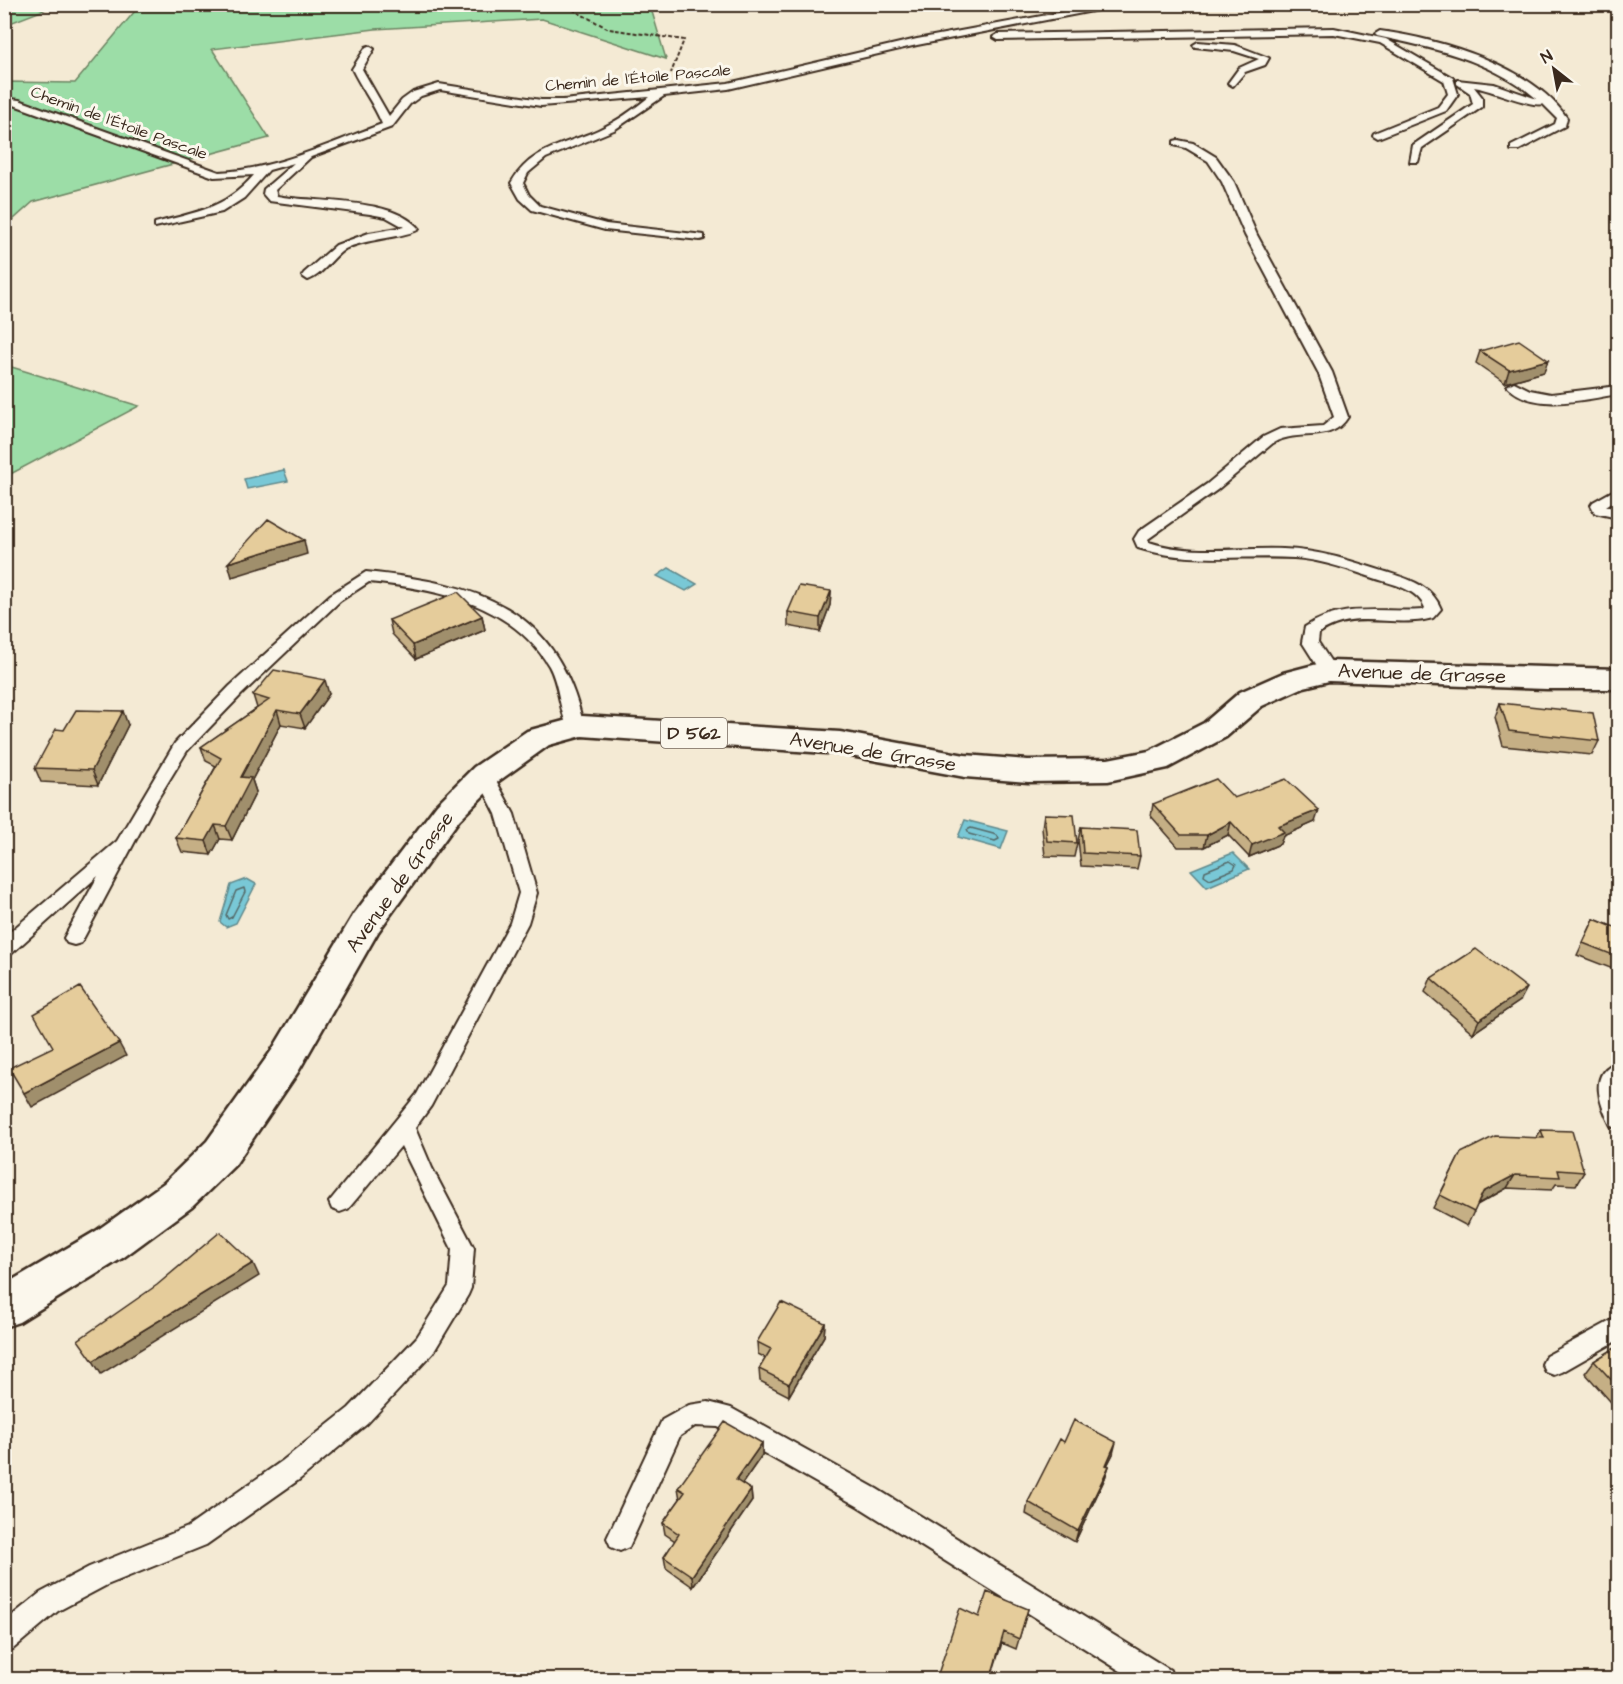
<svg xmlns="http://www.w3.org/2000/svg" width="1623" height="1684" font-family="'Architects Daughter',sans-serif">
	<rect width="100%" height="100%" fill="#f4ead4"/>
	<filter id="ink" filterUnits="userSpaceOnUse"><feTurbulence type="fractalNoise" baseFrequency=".0167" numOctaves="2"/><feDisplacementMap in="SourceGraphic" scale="12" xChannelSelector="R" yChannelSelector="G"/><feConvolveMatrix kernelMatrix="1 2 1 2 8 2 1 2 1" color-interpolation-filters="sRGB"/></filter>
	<g filter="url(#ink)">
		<!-- green -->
		<path fill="#9cdda7" stroke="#6c8462" stroke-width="1.5" d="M5,4L34,5L44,10L5,25Z
			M140,5H650L666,59L542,19L375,29L212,49L269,138L33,202L5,227V82L75,83Z
			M5,365L139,406L5,477Z"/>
		<!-- water -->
		<path fill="#79c8d6" stroke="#60898c" stroke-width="1.5" d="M284,470L288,481L247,489L244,479Z
			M669,568L697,584L686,591L657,576Z
			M965,820L1008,831L1001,849L958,837Z
			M1233,853L1249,869L1207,887L1191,870Z
			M247,879L256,884L236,923L226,927L220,922L231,885Z"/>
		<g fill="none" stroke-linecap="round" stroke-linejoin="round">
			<!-- shore -->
			<path stroke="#546968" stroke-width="1.5" d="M971,828L997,835L999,839L995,841L969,834L967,830Z
				M1230,861L1236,865L1234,869L1210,879L1204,875L1205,871Z
				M244,888L245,892L232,917L228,919L226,915L236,891Z"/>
			<!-- lane casing -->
			<g stroke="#3b2a1e" stroke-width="4">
				<path id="lane" d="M1107,4H1129L917,45L728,89L664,96L614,130L546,158L528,173L523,183L529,195L540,206L606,224L704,235V239L700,240L605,230L532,210L520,199L511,183C531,148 564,145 598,130C616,122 633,110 649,97L541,106L440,90L421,96L410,104L392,127L311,157L275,190L277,196C315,203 393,197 419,229C409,237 363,239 345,249C332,257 323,275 308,280L302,276L304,273L336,245L369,233L404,227L386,217L370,214L269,201L263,194L264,189L294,163L269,170L244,198L222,212L155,227V223C196,212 225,209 254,175L214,177L14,105L4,104V98L19,100L219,172C275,170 330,143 382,124C374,104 361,88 352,69L366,47L369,46L374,49L362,69L389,116L402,100L413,92L439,84L541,100H563L728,83L917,39Z
					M1334,28L1386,39L1453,78L1458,94L1446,111L1378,138L1373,135L1374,133L1438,107L1448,94L1444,81L1380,43L1334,34L998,40L993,37L998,34Z
					M1380,31C1440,39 1531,65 1567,118L1565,126L1519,150H1511V146L1555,124L1557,118L1543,104C1533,108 1489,89 1474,87L1482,97V107L1422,148L1418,162H1410L1413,145L1473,104L1470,93L1457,84V80L1494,84L1537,99C1491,60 1434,48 1377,36L1375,34Z
					M1198,42L1235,45L1269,58L1265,65L1245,72L1233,86L1228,83L1239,68L1259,59L1234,51L1195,47L1193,45Z
					M1178,140L1193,143L1216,157L1234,182L1257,235L1332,372L1348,417C1331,445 1298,428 1273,443L1217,490L1148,539L1149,542C1191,556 1240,547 1283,549C1319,550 1352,561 1386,572C1408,579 1432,585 1441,609L1433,618C1393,629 1355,608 1319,633L1318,642L1337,671L1335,675H1323L1302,642L1305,627C1342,602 1381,613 1423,610L1425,608C1418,590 1396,585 1380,580C1352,571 1324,560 1294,558C1243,555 1188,564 1138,548L1134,539L1139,531L1207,484L1263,437L1280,429L1323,426L1334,417L1318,372L1245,235L1222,182L1208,161L1186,148L1174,145V141Z
					M1514,382L1530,390L1551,394L1618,386V394C1587,399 1533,414 1507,386Z
					M1618,488V498L1606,506L1618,510V518L1595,513L1591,505L1593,502Z
					M366,572C478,584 557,605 584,727L582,731H570C559,713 560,686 549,666C511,603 436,589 369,582L340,601L242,694L187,751L157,800L81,943L74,945L67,943L64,938L98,876L11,954L4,956V937L117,841L175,743L230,686L330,595Z
					M485,769L491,771L514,814L537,893L528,923L431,1106L415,1128L432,1168L474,1248L471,1288L468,1295L433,1353L367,1424L300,1479L206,1545L107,1585L58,1611L13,1649L4,1653V1622L40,1593L89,1567L188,1527L282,1461L349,1408L417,1337L449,1286L452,1249L401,1146L348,1209L340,1212L332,1209L329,1202L417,1094L510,923L519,893L496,814L476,775Z
					M1618,1062V1129L1611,1126C1600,1105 1587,1072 1618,1062Z
					M1618,1317V1340L1562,1372L1554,1375L1546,1372L1542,1364L1546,1356Z
					M708,1402L731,1408L877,1489L1170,1670L1173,1680H1135L859,1507L718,1427L695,1426L680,1436L629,1547L620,1551L611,1547L607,1538L662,1420L689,1405Z"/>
			</g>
			<!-- primary casing -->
			<g stroke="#3b2a1e" stroke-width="5">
				<path id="primary" d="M1329,661L1618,669V689H1547L1329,681L1304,687L1262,706L1226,737L1168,768L1108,781L1028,782L965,777L840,754L582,736L549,745L496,783L459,820L378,932L298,1072L235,1165L192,1207L124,1257L19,1322L4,1327V1285L96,1231L164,1183L207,1141L272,1050L354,914L437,804L474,767L527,731L582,716L840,732L965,755L1028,760L1108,759L1149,751L1204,723L1240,692L1283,673Z"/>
			</g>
			<!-- path -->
			<path stroke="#3b2a1e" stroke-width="2" stroke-dasharray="4 2" stroke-linecap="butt" d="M562,4L609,29L684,40L671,73"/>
			<!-- lane -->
			<use href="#lane" fill="#fbf7ec" fill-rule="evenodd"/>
			<!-- primary -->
			<use href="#primary" fill="#fbf7ec" fill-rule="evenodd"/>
		</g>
		<!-- wall -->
		<path fill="#c5af85" stroke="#3b2a1e" stroke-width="1.5" d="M1480,351L1548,360L1544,372L1505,383L1476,363Z
			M831,591L830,605L820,632L788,626V612Z
			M482,616L485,630L416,659L392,634L389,620Z
			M329,694L305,728L281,724L252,780L256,792L232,840L220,839L211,855L182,852L176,838L216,766L206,761L201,747L257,708L253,695Z
			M1500,703L1599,741L1592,755L1503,746L1495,717Z
			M128,725L98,785L41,782L35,768Z
			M1234,798L1315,822L1283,836L1280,844L1249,857L1228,835L1204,847H1178L1151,816L1153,804Z
			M1044,814L1077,843L1074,857L1045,856L1042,828Z
			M1081,827L1140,856L1137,869L1081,866L1078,840Z
			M1594,919L1617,928L1618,925V971L1577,955Z
			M1431,978L1520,1001L1473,1033L1425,992Z
			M1541,1130L1584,1172L1576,1185L1556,1184L1552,1190L1507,1188L1477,1205L1467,1226L1433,1208L1461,1153L1536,1138Z
			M825,1323L824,1336L789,1396L760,1381L759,1369L766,1358L758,1354L757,1342Z
			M1618,1346V1410L1585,1373L1594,1361Z
			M1064,1442L1113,1454L1107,1465L1109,1466L1105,1478L1075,1542L1026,1514L1028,1502Z
			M762,1443V1455L742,1484L751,1490L752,1501L693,1587L666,1568L664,1557L675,1541L665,1534L663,1523L680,1499L678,1488Z
			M1028,1609L1016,1649L1002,1643L990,1680H936L979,1617Z"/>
		<!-- shaded-wall -->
		<path fill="#a08f6c" stroke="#3b2a1e" stroke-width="1.5" d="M1548,360L1544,372L1505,383L1509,370Z
			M304,540L307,554L232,577L228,563Z
			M831,591L830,605L820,632V618Z
			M482,616L485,630L416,659L413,645Z
			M325,680L329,694L305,728L300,714Z
			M277,710L281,724L252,780L256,792L232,840L226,826L241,777Z
			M123,711L128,725L98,785L92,770Z
			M1319,810L1315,822L1283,836L1280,844L1249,857L1252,845L1278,826Z
			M1231,822L1228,835L1204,847L1207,835Z
			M215,825L220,839L211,855L206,841Z
			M1527,988L1520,1001L1473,1033L1479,1020Z
			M119,1043L126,1056L32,1107L24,1093Z
			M1515,1175L1507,1188L1476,1205L1483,1192Z
			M253,1263L259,1276L101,1374L93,1361Z
			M825,1323L824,1336L789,1396V1384Z
			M1116,1442L1113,1454L1102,1476L1106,1465Z
			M762,1443V1455L737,1491L736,1480Z
			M1109,1466L1105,1478L1075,1542L1078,1531Z
			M751,1490L752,1501L693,1587L692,1576Z"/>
		<!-- building -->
		<path fill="#e5cc9b" stroke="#3b2a1e" stroke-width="1.5" d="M1519,340L1548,360L1509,370L1480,351Z
			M268,519L304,540L228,563Z
			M799,586L831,591L820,618L788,612Z
			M458,592L482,616L413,645L389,620Z
			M274,670L325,680L300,714L277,710L241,777L251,778L226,826L215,825L206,841L176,838L221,758L201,747L269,700L253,695Z
			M1500,703L1593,713L1599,741L1509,731Z
			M76,710L123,711L92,770L35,768L56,729L64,730Z
			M1216,779L1234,798L1286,779L1319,810L1278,826L1284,832L1252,845L1231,822L1207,835H1181L1153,804Z
			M1044,814L1074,815L1077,843L1047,841Z
			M1081,827L1137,830L1140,856L1083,853Z
			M1594,919L1618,929V927V957L1583,943Z
			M1476,949L1527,988L1479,1020L1431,978Z
			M80,987L119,1043L24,1093L9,1068L53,1047L34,1014Z
			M1541,1130L1572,1131L1584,1172L1558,1170L1560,1177L1515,1175L1483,1192L1474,1212L1440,1195L1461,1153L1495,1136L1544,1138Z
			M220,1232L253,1263L93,1361L78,1340L157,1285Z
			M781,1302L825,1323L789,1384L759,1369L771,1349L757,1342Z
			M1618,1346V1387L1594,1361Z
			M1074,1420L1116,1442L1106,1465L1109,1466L1078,1531L1028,1502L1060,1439L1064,1442Z
			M725,1422L762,1443L736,1480L751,1490L692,1576L664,1557L679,1534L663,1523L685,1492L678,1488Z
			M987,1592L1028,1609L1019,1639L1004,1632L990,1680H936L960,1608L979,1617Z"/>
	</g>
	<g text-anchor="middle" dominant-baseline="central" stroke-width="6" stroke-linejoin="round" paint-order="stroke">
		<!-- far-street labels -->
		<g font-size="16" fill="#3b2a1e" stroke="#fbf7ec">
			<text transform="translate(638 78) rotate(-5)">Chemin de l'Étoile Pascale</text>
			<text transform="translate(119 123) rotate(20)">Chemin de l'Étoile Pascale</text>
		</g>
		<!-- shield labels -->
		<rect fill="#fbf7ec" stroke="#75685c" stroke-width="1.5" x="661" y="718" width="66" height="30" rx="4.5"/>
		<g font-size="18" font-weight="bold" fill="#3b2a1e">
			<text x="694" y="733">D 562</text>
		</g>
		<!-- street labels -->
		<g font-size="20" fill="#3b2a1e" stroke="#fbf7ec">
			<text transform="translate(1422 674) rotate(2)">Avenue de Grasse</text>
			<text transform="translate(873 752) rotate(9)">Avenue de Grasse</text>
			<text transform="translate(400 882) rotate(-54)">Avenue de Grasse</text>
		</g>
	</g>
	<!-- margin -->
	<rect width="1623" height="1684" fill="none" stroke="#fbf7ec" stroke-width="24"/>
	<rect x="12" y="12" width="1599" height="1660" fill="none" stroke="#3b2a1e" stroke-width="2" filter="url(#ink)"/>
	<!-- north arrow -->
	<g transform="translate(1554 69) rotate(329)" stroke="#fbf7ec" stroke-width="4.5" paint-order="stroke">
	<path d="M0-4.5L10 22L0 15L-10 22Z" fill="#3b2a1e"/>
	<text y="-9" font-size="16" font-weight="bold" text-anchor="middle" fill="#3b2a1e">N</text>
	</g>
</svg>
